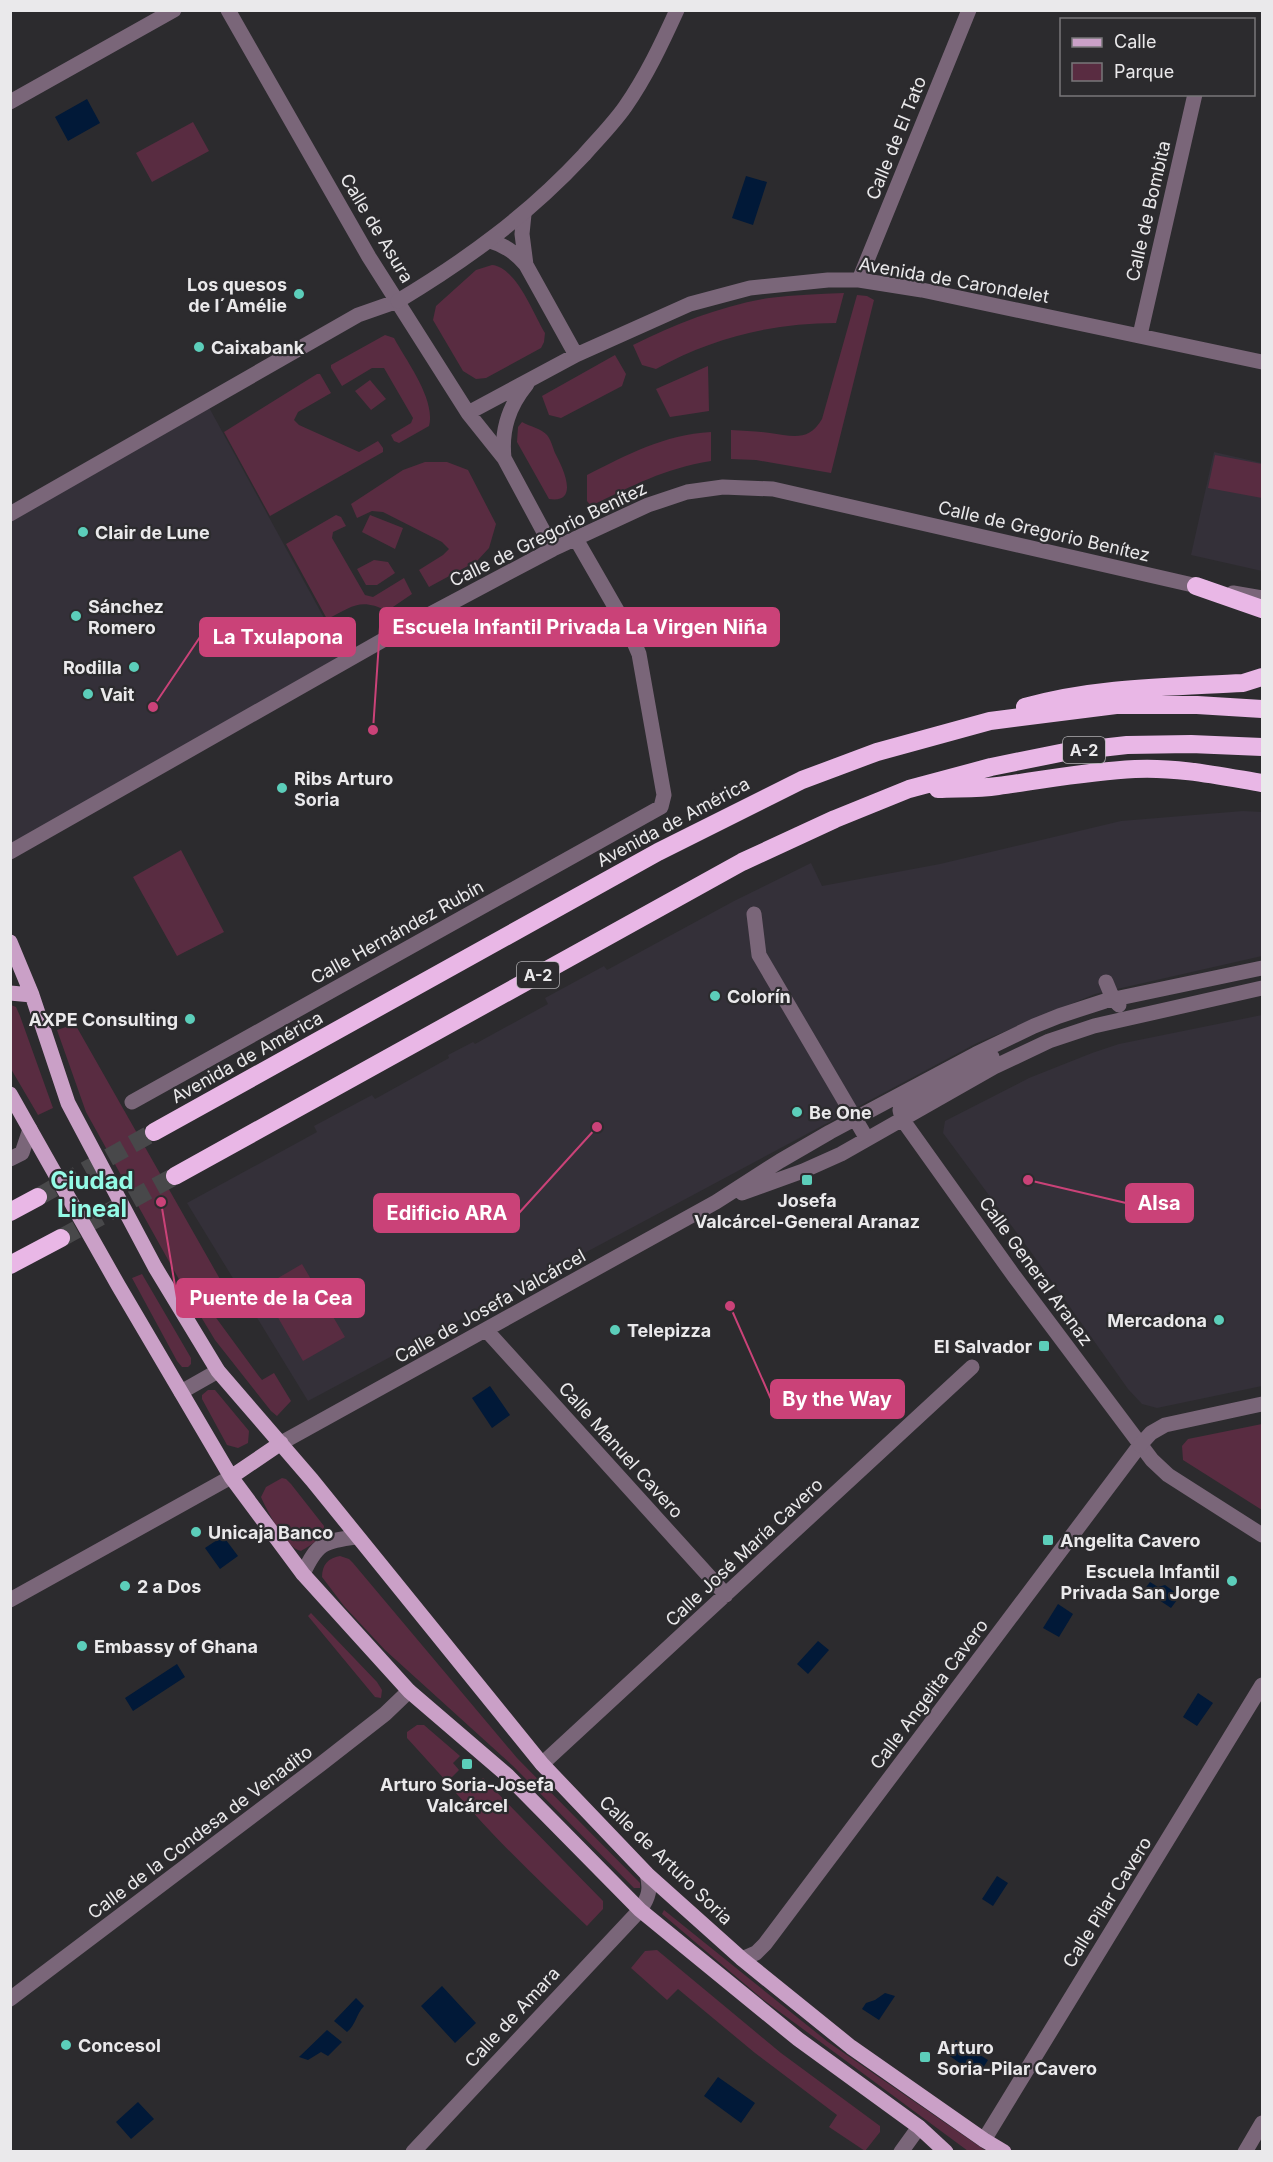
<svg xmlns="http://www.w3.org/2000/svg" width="1273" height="2162" font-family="Inter,sans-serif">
	<rect width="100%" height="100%" fill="#2c2b2e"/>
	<!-- built -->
	<path fill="#343039" d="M206,402L347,660L11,852L10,514Z
		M1214,452L1262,463V571L1191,555Z
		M1243,811L1262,812V956L1095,994L977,1043L308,1401L187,1203L317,1132L314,1126L372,1095L375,1099L449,1058L448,1055L473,1042L475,1044L548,1004L545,998L604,966L607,970L734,901L811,863L822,886L940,864L1121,821Z
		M1262,1015V1386L1157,1408L1142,1404L1128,1389L1031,1252L943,1133L945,1121L1029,1078L1092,1053L1119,1044Z"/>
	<!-- green -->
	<path fill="#592c41" d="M193,122L209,151L152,182L136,153Z
		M492,265C516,267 533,313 545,333L544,342L541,348L486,378L476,379L463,371L433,320L436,306L476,270Z
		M844,293L836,323C772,323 712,338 656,369L642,365L633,345C676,324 721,306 769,298C794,295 819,294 844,293Z
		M857,295L867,296L874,300L831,473L756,460L731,459V430C744,431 757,431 770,433C792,436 809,442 822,419Z
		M385,335L394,338C407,362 436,400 429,426L399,443L394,441L391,435L411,423L413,418L384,368H372L342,386L331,368V365Z
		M615,355L626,374L622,386L561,418L549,415L542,396Z
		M708,366L709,411L670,417L656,389Z
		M317,374H320L331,393L298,412L294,420L299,425L359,452L378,441L383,448V452L270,516L224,432Z
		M370,380L386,399L371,410L355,391Z
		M522,422C529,426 542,429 547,435C551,440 553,448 555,453C562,466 581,504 549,499L517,442L518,427Z
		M711,432V461C663,469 634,485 591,506L587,501V475C629,454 663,435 711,432Z
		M1215,455L1262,464V498L1208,488Z
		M425,462H447L468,470L496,524L489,548L477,561L429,587L419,570L443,555L449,549L442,542L383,512L372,511L357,518L351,504L403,470Z
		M336,515L341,517L346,526L333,532L332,538L365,595L373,597L404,578L412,594L387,611C360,597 352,607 327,619L286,544Z
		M370,515L403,528L395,549L362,532Z
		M374,560L388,562L395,573L377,585H366L357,569Z
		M181,850L224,932L177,956L133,877Z
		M11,1005L16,1007L20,1016L53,1108L38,1115L11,1069Z
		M75,1024L233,1302L217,1310L214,1315L258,1375L262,1380L274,1373L291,1401L277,1416L271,1411L215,1340L186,1292L86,1112L57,1030Z
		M302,1264L345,1337L303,1361L261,1288Z
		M142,1274L191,1358V1364L188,1367H182L177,1361L132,1278Z
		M208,1390H215L249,1431L248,1443L238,1448L227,1445L202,1399V1395Z
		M1262,1424V1510L1183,1460L1182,1446L1188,1439Z
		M282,1478L286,1479L291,1484L324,1526C324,1538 311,1545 301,1551C287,1549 267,1511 261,1497L266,1487Z
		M340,1556L349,1559L353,1563L517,1758L640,1883V1888H634L513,1766L385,1650L344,1606L322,1577C322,1565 328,1558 340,1556Z
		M311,1613L377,1682L382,1690L381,1698L375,1697L308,1616Z
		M417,1725H424L460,1756L453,1763L459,1770L447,1782L407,1738V1732Z
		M483,1778L603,1901V1909L587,1926C542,1884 497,1841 456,1793L468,1779L476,1786Z
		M664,1910L828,2042L986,2151H968L765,2001L662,1914Z
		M657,1950L781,2053L880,2126V2132L865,2151L829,2127L837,2115L755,2053L678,1989L667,2000L631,1968L645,1951Z"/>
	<!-- water -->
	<path fill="#011938" d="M87,99L100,123L68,141L55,117Z
		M746,176L767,182L753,225L732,218Z
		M490,1386L510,1415L492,1428L472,1398Z
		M223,1536L238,1556L220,1569L205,1548Z
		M1150,1582L1158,1587L1165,1585L1180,1596L1171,1608L1144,1590Z
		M1058,1604L1073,1614L1059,1637L1043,1628Z
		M818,1641L829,1650L808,1674L797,1664Z
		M177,1664L185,1677L133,1711L125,1698Z
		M1198,1693L1213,1703L1197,1726L1183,1717Z
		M997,1876L1008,1883L993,1906L982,1899Z
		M442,1986L476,2023L455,2043L421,2006Z
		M885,1993L895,1996L879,2020L862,2009L866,2003L875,2000Z
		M356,1998L364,2006C356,2014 356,2025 347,2032L334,2021Z
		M327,2030L342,2042L328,2056L321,2052L308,2060L299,2057Z
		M956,2040L988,2060L978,2076L947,2054Z
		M718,2077L755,2103L741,2123L704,2096Z
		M138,2102L154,2119L131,2139L116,2122Z"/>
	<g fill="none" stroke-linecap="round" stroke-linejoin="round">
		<!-- motorway-tunnel -->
		<path stroke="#48484a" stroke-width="18" stroke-dasharray="18 9" stroke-linecap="butt" d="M38,1197L154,1132
			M61,1238L175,1176"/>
		<!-- minor -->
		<path stroke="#7a6679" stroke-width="15" d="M228,10L369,257L468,413L504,458C501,429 509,406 527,384
			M10,102L174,10
			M524,214L522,234L526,265L576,355
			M490,241C505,245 516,253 526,265
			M859,280L969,10
			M1140,335L1195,94
			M468,413L576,355L690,304L750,288L828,280H859L922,290L1262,362
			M504,458L553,549
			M10,514L358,315L398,301
			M1233,593L1262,598
			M10,852L406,627L553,549L648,505L687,492L723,487L773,489L1206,588
			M754,914L759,955L867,1139
			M1106,982L1113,999L1119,1005
			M992,1057L902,1107L900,1110L902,1119L1014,1276L1152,1460L1168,1475L1262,1535
			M132,1102L661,807L664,795L639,654L630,633L576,539
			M10,1159L22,1153L30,1129
			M742,1193L803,1171L841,1154L994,1067L1049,1041L1094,1026L1262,988
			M487,1331L726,1595
			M181,1392L218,1371
			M281,1443L716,1202L780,1161L830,1132L976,1054L1034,1026L1059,1016L1105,1001L1262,968
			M303,1574C317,1543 324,1541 356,1537
			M10,1600L231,1477
			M542,1764L972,1367
			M742,1959L756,1953L765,1944L1140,1445
			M10,1999L321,1764L385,1714L409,1691
			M984,2140L1262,1685
			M413,2152L640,1910C649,1897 651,1889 647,1874
			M901,2152L919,2127
			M1245,2152L1262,2123"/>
		<!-- tertiary -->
		<path stroke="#7a6679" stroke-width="15" d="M398,301C468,259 528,215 584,155C598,139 613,124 625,107C646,77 662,43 677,10
			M1140,1445L1151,1433L1165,1425L1262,1404"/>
		<!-- primary -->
		<path stroke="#caa0c7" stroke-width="15" d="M10,942L32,995L68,1103L155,1267L218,1371L312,1480L542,1764L647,1874L742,1959L851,2047L984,2140L1004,2152
			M10,993L32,995
			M10,1094L118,1285L231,1477L303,1574L409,1691L508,1776L640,1910L798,2039L919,2127L946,2152
			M231,1477L281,1443"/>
		<!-- motorway -->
		<path stroke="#e9b7e6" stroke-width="18" d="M1196,586L1262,609
			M1025,707C1096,687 1170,687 1243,683L1262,677
			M938,789C958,788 978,789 998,786C1044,780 1089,771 1135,769C1178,767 1220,776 1262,783
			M154,1132L658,852L802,780L877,752L990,721L1116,705H1197L1262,709
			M175,1176L742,862L835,819L909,789L991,767L1065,752L1127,745L1191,744L1262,747
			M10,1212L38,1197
			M10,1265L61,1238"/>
	</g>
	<!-- markers -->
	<g fill="#5cceba" stroke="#2c2b2e" stroke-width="2">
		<circle cx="299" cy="294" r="6"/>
		<circle cx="199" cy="347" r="6"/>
		<circle cx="83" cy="532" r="6"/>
		<circle cx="76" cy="616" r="6"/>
		<circle cx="134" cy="667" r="6"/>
		<circle cx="88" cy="694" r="6"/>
		<circle cx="282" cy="788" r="6"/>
		<circle cx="715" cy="996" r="6"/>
		<circle cx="190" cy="1019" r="6"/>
		<circle cx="797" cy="1112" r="6"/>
		<rect x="801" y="1174" width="12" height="12" rx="3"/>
		<circle cx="1219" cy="1320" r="6"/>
		<circle cx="615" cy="1330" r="6"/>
		<rect x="1038" y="1340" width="12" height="12" rx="3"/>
		<circle cx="196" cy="1532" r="6"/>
		<rect x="1042" y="1534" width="12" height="12" rx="3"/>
		<circle cx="1232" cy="1581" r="6"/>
		<circle cx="125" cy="1586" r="6"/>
		<circle cx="82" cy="1646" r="6"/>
		<rect x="461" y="1758" width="12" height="12" rx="3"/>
		<circle cx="66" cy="2045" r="6"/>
		<rect x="919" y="2051" width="12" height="12" rx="3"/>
	</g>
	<g text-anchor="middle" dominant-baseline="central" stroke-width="4.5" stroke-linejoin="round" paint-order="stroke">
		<!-- shield labels -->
		<g fill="#2c2b2e" stroke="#b1b0b2" stroke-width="1.5">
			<rect x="1063" y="737" width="42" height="26" rx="4.5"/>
			<rect x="517" y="962" width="42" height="26" rx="4.5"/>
		</g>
		<g font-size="16" font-weight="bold" fill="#eae9eb">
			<text x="1084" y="750">A-2</text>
			<text x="538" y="975">A-2</text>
		</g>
		<!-- street labels -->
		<g font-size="18" fill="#eae9eb" stroke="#2c2b2e">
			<text transform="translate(896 138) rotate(-68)">Calle de El Tato</text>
			<text transform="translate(1148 211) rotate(-77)">Calle de Bombita</text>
			<text transform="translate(377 228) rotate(59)">Calle de Asura</text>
			<text transform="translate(954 280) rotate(10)">Avenida de Carondelet</text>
			<text transform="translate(1044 531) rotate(13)">Calle de Gregorio Benítez</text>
			<text transform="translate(548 534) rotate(-26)">Calle de Gregorio Benítez</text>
			<text transform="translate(673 822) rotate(-28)">Avenida de América</text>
			<text transform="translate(397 932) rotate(-29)">Calle Hernández Rubín</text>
			<text transform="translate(247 1057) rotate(-29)">Avenida de América</text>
			<text transform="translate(1036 1271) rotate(54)">Calle General Aranaz</text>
			<text transform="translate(490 1306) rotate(-29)">Calle de Josefa Valcárcel</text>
			<text transform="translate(621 1450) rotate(48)">Calle Manuel Cavero</text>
			<text transform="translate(744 1552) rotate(-43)">Calle José María Cavero</text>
			<text transform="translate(929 1694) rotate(-53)">Calle Angelita Cavero</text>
			<text transform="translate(200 1832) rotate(-37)">Calle de la Condesa de Venadito</text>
			<text transform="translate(666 1860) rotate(44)">Calle de Arturo Soria</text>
			<text transform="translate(1107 1902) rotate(-58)">Calle Pilar Cavero</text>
			<text transform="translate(512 2017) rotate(-47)">Calle de Amara</text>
		</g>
		<!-- poi labels -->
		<g font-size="18" font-weight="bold" fill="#eae9eb" stroke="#2c2b2e" text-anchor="start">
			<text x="287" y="284" text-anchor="end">Los quesos<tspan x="287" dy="21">de l´Amélie</tspan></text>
			<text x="211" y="347">Caixabank</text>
			<text x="95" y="532">Clair de Lune</text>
			<text x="88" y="606">Sánchez<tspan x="88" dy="21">Romero</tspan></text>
			<text x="122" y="667" text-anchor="end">Rodilla</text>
			<text x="100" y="694">Vait</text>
			<text x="294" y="778">Ribs Arturo<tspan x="294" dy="21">Soria</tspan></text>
			<text x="727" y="996">Colorín</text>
			<text x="178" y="1019" text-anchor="end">AXPE Consulting</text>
			<text x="809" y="1112">Be One</text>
			<text x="807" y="1200" text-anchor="middle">Josefa<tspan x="807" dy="21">Valcárcel-General Aranaz</tspan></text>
			<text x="1207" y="1320" text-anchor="end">Mercadona</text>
			<text x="627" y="1330">Telepizza</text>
			<text x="1032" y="1346" text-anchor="end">El Salvador</text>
			<text x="208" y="1532">Unicaja Banco</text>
			<text x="1060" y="1540">Angelita Cavero</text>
			<text x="1220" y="1571" text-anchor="end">Escuela Infantil<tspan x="1220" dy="21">Privada San Jorge</tspan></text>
			<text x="137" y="1586">2 a Dos</text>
			<text x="94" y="1646">Embassy of Ghana</text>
			<text x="467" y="1784" text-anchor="middle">Arturo Soria-Josefa<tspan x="467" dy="21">Valcárcel</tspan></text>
			<text x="78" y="2045">Concesol</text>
			<text x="937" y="2047">Arturo<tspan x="937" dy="21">Soria-Pilar Cavero</tspan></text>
		</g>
		<!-- district labels -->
		<g font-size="24" font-weight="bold" fill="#94fae6" stroke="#2c2b2e">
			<text x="92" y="1180">Ciudad<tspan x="92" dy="28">Lineal</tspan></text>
		</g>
	</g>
	<!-- callouts -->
	<path fill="none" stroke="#ca4278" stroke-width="2" d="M373 730L380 627M153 707L200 637M1028 1180L1126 1203M597 1127L519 1213M161 1202L177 1298M730 1306L771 1399"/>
	<g fill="#ca4278" stroke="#2c2b2e" stroke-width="2">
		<circle cx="373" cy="730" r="6"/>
		<circle cx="153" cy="707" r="6"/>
		<circle cx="1028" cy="1180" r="6"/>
		<circle cx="597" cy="1127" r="6"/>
		<circle cx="161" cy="1202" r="6"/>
		<circle cx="730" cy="1306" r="6"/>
	</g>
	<g fill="#ca4278" stroke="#ca4278" stroke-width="2">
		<rect x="380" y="608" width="399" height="38" rx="6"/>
		<rect x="200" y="618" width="155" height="38" rx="6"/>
		<rect x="1126" y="1184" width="67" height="38" rx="6"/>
		<rect x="374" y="1194" width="145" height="38" rx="6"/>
		<rect x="177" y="1279" width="187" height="38" rx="6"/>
		<rect x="771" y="1380" width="133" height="38" rx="6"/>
	</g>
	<g font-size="20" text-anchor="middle" font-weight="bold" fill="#fff">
		<text x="580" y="634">Escuela Infantil Privada La Virgen Niña</text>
		<text x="278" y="644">La Txulapona</text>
		<text x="1159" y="1210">Alsa</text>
		<text x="447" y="1220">Edificio ARA</text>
		<text x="271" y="1305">Puente de la Cea</text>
		<text x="837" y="1406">By the Way</text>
	</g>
	<!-- border -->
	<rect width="1273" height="2162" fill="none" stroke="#eae9eb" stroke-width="24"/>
	<!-- legend -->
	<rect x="1060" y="18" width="195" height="78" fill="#2c2b2e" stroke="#78777a" stroke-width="1.5"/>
	<rect x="1072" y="38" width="30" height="9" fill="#caa0c7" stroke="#78777a" stroke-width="1.5"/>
	<text x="1114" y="48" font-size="18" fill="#eae9eb">Calle</text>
	<rect x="1072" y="63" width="30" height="18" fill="#592c41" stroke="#78777a" stroke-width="1.5"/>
	<text x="1114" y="78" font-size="18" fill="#eae9eb">Parque</text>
</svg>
